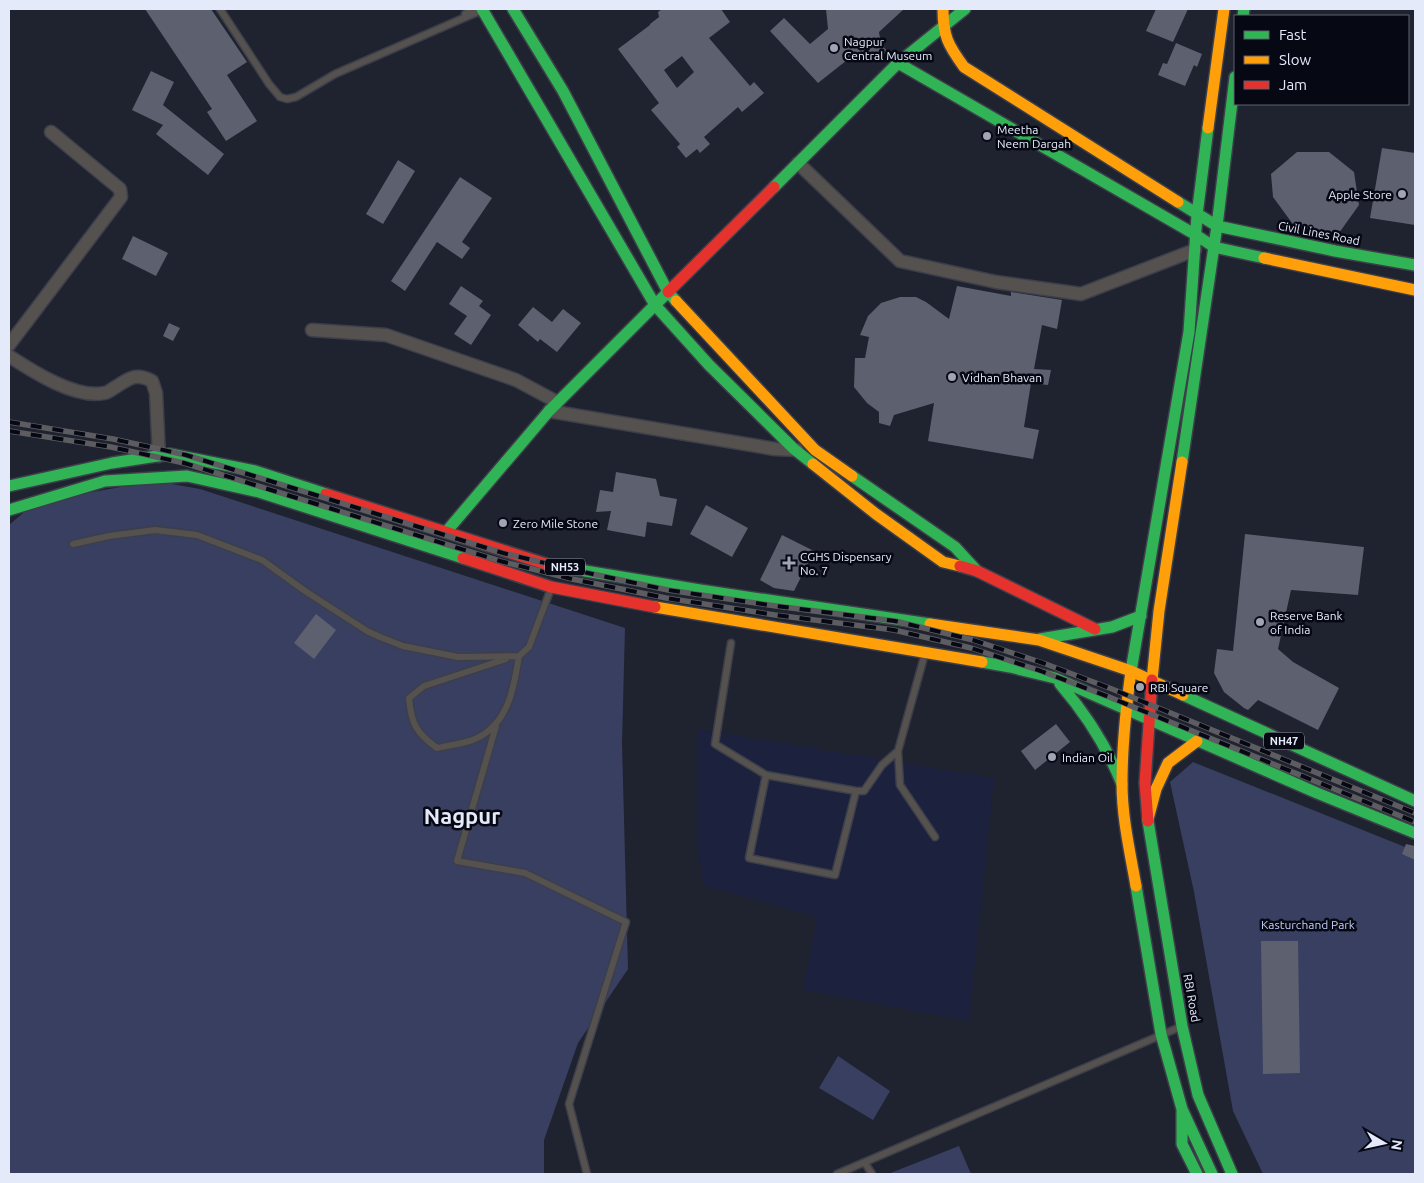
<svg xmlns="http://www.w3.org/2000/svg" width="1424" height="1183" font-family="Ubuntu,sans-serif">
	<rect width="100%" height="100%" fill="#1f222f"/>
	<!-- built -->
	<path fill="#1c213e" d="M697,729L994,778L969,1021L803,990L817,917L703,885L697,838Z"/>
	<!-- green -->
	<path fill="#393f61" d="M155,481L200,489L625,628L622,743L628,969L578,1043L544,1140V1174H9V525L36,502Z
		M1193,762L1415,851V1174H1263L1233,1111L1194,892L1170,782Z
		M838,1056L890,1091L873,1120L819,1088Z
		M959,1146L971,1174H888Z"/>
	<!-- building -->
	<path fill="#5d606f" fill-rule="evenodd" d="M145,9H211L247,62L227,75L257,121L226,141L207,112L212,109Z
		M662,9H721L730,22L709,38L750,86L754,82L764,93L742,112L738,107L704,137L710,144L700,153L697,149L686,158L677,147L680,144L651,110L659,103L618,49L650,25V24L659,17L658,12ZM682,56L694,72L677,88L664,70Z
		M826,9H904L879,32L881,44L887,51L878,60L867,54L856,53L818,83L770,31L784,18L810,44L828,29Z
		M1156,9H1188L1173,42L1146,31Z
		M1176,43L1202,54L1197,67L1194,65L1185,86L1158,75L1163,63L1167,64Z
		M151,71L174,82L163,105L224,154L208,175L156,134L163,125L132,110Z
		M1382,148L1415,153V225L1370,218Z
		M1297,152H1329L1354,172L1359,205L1339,233L1295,227L1273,197L1271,174Z
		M398,160L415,171L383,224L366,214Z
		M460,177L492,198L462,242L470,248L462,259L437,242L405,291L391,281Z
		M133,236L168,253L156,276L122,259Z
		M461,286L483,301L479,306L491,315L471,345L454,334L467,316L449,304Z
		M957,286L1011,296V292L1062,300L1057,329L1042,325L1034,369L1051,370L1048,385L1031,383L1024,427L1039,430L1033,459L928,441L934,403L894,415L890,426L879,423V412L867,403L854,387L855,358H865L869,337L860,335L868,316L881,303L900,297H916L926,302L949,319Z
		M533,307L552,322L563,309L581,323L557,352L540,339L538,342L518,325Z
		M169,323L180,328L173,341L163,336Z
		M616,472L656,479L660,496L677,499L672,526L647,522L645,537L607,530L611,511L596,512L600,490L613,492Z
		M706,505L748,528L732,557L690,534Z
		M1245,534L1364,547L1358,595L1291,590L1278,649L1293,662L1339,688L1318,730L1258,700L1248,710L1244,708L1224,692L1214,673L1217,649L1233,651Z
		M782,535L814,551L794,591L774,588L760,580Z
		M316,614L336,630L314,659L294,643Z
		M1056,724L1070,742L1035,770L1021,751Z
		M1406,844L1415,846V860L1402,854Z
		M1261,941H1298L1300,1073L1263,1074Z"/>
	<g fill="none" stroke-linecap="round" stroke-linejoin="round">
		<!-- lane casing -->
		<g stroke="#3c3f4a" stroke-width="9">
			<path id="lane" d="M220,9L269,84L280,97L287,99L296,97L335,74L466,17
				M473,9L465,14L466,17L480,11
				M73,544L109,536L155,530L197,535L262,560L305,591L367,631L380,637L403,646L458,657L519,656L529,647L550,591
				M731,643L715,744L766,775
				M924,657L898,751L900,785L935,837
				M506,659L424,686L409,698C411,723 416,733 437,748C449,745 464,744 475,739C508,725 514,688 519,656
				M496,726L457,861L525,873L626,922L569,1104L587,1174
				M856,791L835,875L749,858L766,775L856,791H864L882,765L898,751
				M865,1163L872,1174
				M837,1174L1180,1027"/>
		</g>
		<!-- street casing -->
		<g stroke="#3c3f4a" stroke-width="15">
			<path id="street" d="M798,163L900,261L996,282L1081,294L1195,250
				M312,330L386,335L516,380L557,402
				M9,345L121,197L120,189L51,132
				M9,356C32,371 75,399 104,393C107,393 111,390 114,388C129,379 134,372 152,381L156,393L159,456
				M549,411L775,449L797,450"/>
		</g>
		<!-- fast casing -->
		<g stroke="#3c3f4a" stroke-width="14">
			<path id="fast" d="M482,9L655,305L709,365L794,449L813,464
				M513,9L563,91L668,292L676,301
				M1243,16L1244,9
				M898,63L1196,235L1214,247L1264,258
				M774,187L898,63L965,9
				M1178,202L1217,226L1335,251L1415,265
				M1182,462L1217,226L1235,77
				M852,476L955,547L977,571
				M9,486L112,463L170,454L255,471L326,494
				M9,510L105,481L187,476L259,492L463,558
				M446,532L549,411L668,292
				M549,565L700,590L930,624
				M1040,639L1112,627L1141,616
				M982,662L1010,667L1055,678L1317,793L1415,833
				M1131,671L1189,332L1197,215L1208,128
				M1060,684C1086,714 1107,747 1122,784
				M1183,695L1415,801
				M1148,821L1182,1026L1198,1095L1232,1174
				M1136,886L1161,1034L1182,1109L1212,1174
				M1182,1109V1144L1197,1174"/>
		</g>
		<!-- slow casing -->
		<g stroke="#3c3f4a" stroke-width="14">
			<path id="slow" d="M943,9C943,36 948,45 964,67L1178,202
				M1208,128L1224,9
				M1264,258L1415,290
				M676,301L815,450L852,476
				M813,464L876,514L943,562L960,566
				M655,607L982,662
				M930,624L1039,640L1131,671L1183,695
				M1131,671C1126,708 1122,745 1122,783C1122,818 1130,852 1136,886
				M1152,680L1159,611L1182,462
				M1148,819L1156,789L1168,763L1197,741"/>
		</g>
		<!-- jam casing -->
		<g stroke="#3c3f4a" stroke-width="14">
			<path id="jam" d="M668,292L774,187
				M326,494L549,565
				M463,558L551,587L655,607
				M960,566L977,571L1095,629
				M1148,821L1145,783L1152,680"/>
		</g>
		<!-- lane -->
		<use href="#lane" stroke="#55514e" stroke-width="6"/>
		<!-- street -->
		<use href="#street" stroke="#55514e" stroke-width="12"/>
		<!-- fast -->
		<use href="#fast" stroke="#30b455" stroke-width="11"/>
		<!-- slow -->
		<use href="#slow" stroke="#ff9f0a" stroke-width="11"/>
		<!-- jam -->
		<use href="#jam" stroke="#e5322d" stroke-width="11"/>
		<!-- rail casing -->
		<g stroke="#5d5d61" stroke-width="5.5">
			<path id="rail" d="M9,422L113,439L186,455L503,553L574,570L668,590L776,606L895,621L973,640L1043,663L1112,689L1415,813
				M9,431L111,447L184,463L500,561L572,579L666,598L775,615L894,630L971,648L1041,671L1109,697L1415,822"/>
		</g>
		<!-- rail -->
		<use href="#rail" stroke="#060813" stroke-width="4" stroke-dasharray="11" stroke-linecap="butt"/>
	</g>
	<!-- markers -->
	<g fill="#a0a4b4" stroke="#060813" stroke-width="2">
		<circle cx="834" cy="48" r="5"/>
		<circle cx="987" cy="136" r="5"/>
		<circle cx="1402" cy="194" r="5"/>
		<circle cx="952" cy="377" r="5"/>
		<circle cx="503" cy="523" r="5"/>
		<path d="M786.5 555.5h5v5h5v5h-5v5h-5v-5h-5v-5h5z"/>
		<circle cx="1260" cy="622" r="5"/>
		<circle cx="1140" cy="687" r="5"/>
		<circle cx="1052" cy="757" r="5"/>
	</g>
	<g text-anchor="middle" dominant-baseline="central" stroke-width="5" stroke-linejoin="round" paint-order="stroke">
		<!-- shield labels -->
		<g fill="#060813" stroke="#a2a6b5" stroke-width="1">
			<rect x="545" y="558.5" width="40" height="17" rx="4"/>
			<rect x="1264" y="732.5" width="40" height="17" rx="4"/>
		</g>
		<g font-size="11" font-weight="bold" fill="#e5eafb">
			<text x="565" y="567">NH53</text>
			<text x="1284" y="741">NH47</text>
		</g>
		<!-- poi labels -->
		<g font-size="12" fill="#e5eafb" stroke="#060813" text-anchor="start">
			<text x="844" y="41">Nagpur<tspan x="844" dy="14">Central Museum</tspan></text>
			<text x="997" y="129">Meetha<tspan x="997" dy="14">Neem Dargah</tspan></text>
			<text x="1392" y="194" text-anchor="end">Apple Store</text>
			<text x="962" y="377">Vidhan Bhavan</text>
			<text x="513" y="523">Zero Mile Stone</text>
			<text x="800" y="556">CGHS Dispensary<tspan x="800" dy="14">No. 7</tspan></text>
			<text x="1270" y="615">Reserve Bank<tspan x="1270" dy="14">of India</tspan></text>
			<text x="1150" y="687">RBI Square</text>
			<text x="1062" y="757">Indian Oil</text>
		</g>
		<!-- street labels -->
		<g font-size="12" fill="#e5eafb" stroke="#060813">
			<text transform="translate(1319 233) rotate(11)">Civil Lines Road</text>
			<text transform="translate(1192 998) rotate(80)">RBI Road</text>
		</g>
		<!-- park labels -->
		<g font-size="12" fill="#c4cef9" stroke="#060813">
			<text x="1308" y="924">Kasturchand Park</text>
		</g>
		<!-- town labels -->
		<g font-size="22" font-weight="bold" fill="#e5eafb" stroke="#060813">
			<text x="462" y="815">Nagpur</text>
		</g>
	</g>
	<!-- border -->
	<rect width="1424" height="1183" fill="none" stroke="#e5eafb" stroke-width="20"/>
	<!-- legend -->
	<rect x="1234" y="15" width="175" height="90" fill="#060813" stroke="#5f6270"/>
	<rect x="1244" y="31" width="25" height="8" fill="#30b455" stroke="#5f6270"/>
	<text x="1279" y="40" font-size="15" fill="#e5eafb">Fast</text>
	<rect x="1244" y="56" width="25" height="8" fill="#ff9f0a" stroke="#5f6270"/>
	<text x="1279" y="65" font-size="15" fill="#e5eafb">Slow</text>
	<rect x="1244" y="81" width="25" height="8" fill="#e5322d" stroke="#5f6270"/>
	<text x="1279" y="90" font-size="15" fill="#e5eafb">Jam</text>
	<!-- north arrow -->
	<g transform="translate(1384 1143) rotate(99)" stroke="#060813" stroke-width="4" paint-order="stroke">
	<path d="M0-4L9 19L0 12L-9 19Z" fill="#e5eafb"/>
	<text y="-8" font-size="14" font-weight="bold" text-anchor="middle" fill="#e5eafb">N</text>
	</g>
</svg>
